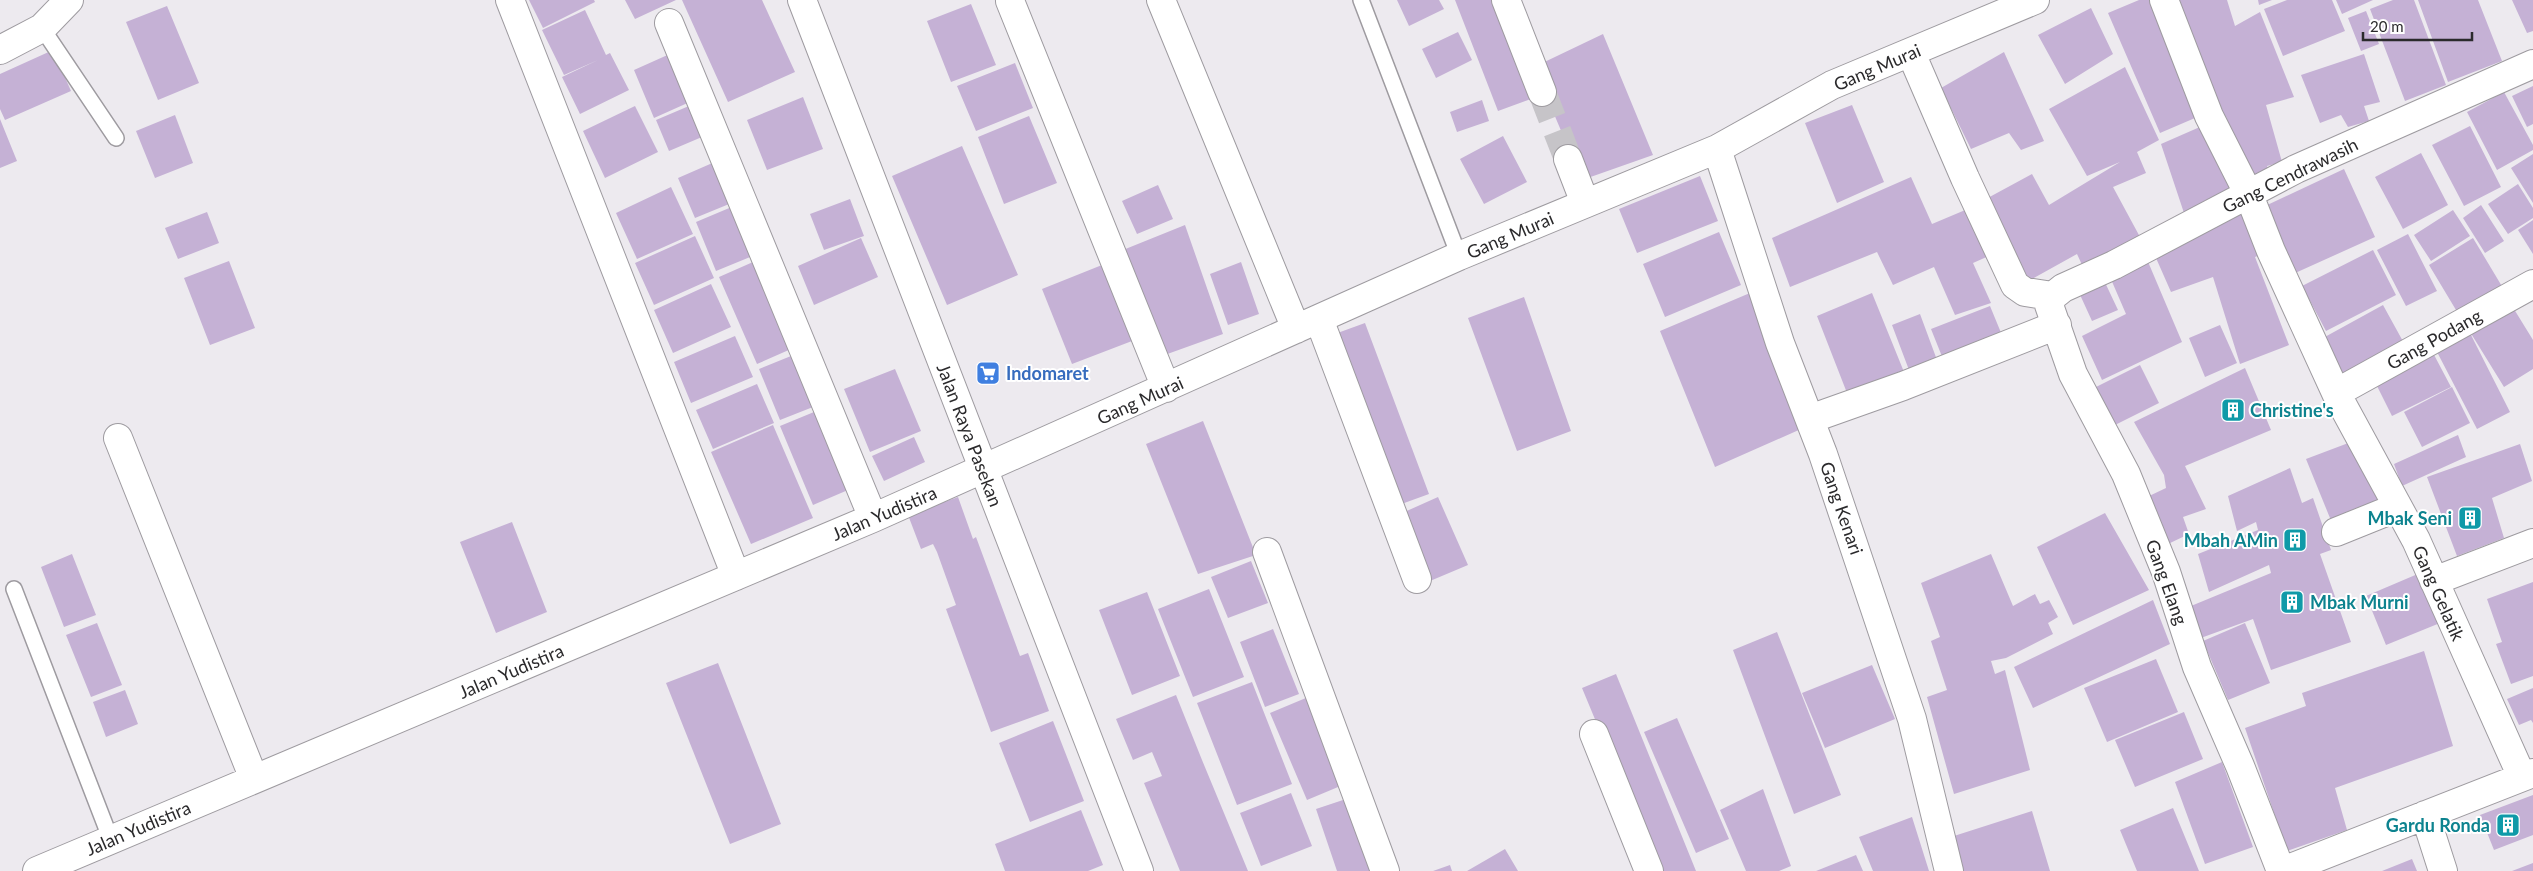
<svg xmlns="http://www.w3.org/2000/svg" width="2533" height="871" font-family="Lato,sans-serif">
	<rect width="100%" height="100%" fill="#edeaef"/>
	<!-- building -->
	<path fill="#c5b1d5" d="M529,0H594L595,2L543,28Z
		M625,0H676L635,19Z
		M682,0H762L795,72L728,102Z
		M1397,0H1439L1444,9L1409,26Z
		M1455,0H1502L1539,96L1498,111Z
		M2139,0H2152L2202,115L2160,133L2108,13Z
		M2169,0H2227L2235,26L2260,12L2294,97L2266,105L2282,162L2267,166L2271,176L2250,182L2226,117L2214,121Z
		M2258,0H2272L2259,5Z
		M2287,0H2332L2345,31L2283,56L2264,9Z
		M2336,0H2373L2342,14Z
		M2393,0H2414L2446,85L2405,101L2370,9Z
		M2418,0H2478L2502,61L2448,82Z
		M2512,0H2533V31L2527,33Z
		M971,4L996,65L951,82L927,21Z
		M167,6L199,83L158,100L126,22Z
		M2091,8L2113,54L2065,84L2038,35Z
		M585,10L606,55L610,53L629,90L580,114L562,77L598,60L564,75L542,30Z
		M2366,11L2379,44L2361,51L2348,18Z
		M1458,32L1472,60L1436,78L1422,49Z
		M1603,34L1653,155L1582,180L1534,67Z
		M53,50L71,91L5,120L0,109V74Z
		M2004,52L2044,141L2021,150L2009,133L1971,149L1941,88Z
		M672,53L692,101L654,118L634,70Z
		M2364,54L2380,102L2364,106L2369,121L2348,127L2341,115L2320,123L2301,75Z
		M1015,63L1033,108L976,131L957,86Z
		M2125,67L2159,140L2137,152L2146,173L2113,187L2140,237L2083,267L2077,254L2025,283L1984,200L2032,174L2049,205L2120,162L2087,176L2049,109Z
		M2533,86V124L2527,127L2512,96Z
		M2504,92L2533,145V150L2497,170L2467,112Z
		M803,97L823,149L767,170L747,120Z
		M1482,100L1489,121L1457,132L1450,112Z
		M696,103L709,134L669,151L656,120Z
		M1852,105L1884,182L1837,203L1805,123Z
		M635,106L658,152L605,178L583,131Z
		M175,115L193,163L155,178L136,131Z
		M1029,116L1057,183L1004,204L978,137Z
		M0,119L17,161L0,168Z
		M2209,123L2232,189L2184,213L2161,144Z
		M2470,126L2501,187L2464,206L2432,145Z
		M1503,136L1527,182L1484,204L1460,159Z
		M962,146L1018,275L947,305L892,176Z
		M2421,153L2448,205L2403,229L2375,177Z
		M2533,154V203L2511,168Z
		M717,161L734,202L695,218L678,178Z
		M2344,169L2375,237L2293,274L2263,207Z
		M1700,176L1718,221L1637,253L1619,209Z
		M1911,177L1932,224L1970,208L1991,255L1973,263L1991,303L1955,315L1934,267L1893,285L1877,252L1790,287L1772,238Z
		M2518,184L2533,208V218L2508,234L2488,204Z
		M1158,185L1173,219L1137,234L1122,201Z
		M671,187L693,234L637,259L616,213Z
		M850,199L864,236L824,250L810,214Z
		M2481,205L2504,241L2485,253L2463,218Z
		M734,206L755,255L716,271L696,222Z
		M2250,208L2270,251L2255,257L2289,345L2240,364L2213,277L2171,292L2156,258Z
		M2453,210L2470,236L2431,261L2414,235Z
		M207,212L219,243L178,259L165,228Z
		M2533,220V254L2518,230Z
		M1185,225L1223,334L1159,357L1118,252Z
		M1719,232L1741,285L1665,317L1643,264Z
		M2408,234L2437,291L2406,306L2377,250Z
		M695,236L714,278L654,305L635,263Z
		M861,238L878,277L814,305L798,266Z
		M2473,238L2506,293L2462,320L2429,265Z
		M2373,250L2396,295L2326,331L2302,286Z
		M2146,257L2182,342L2102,380L2082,336L2126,314L2110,277Z
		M229,261L255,328L210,345L184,278Z
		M753,262L791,349L757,364L719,277Z
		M1241,262L1259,314L1228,325L1210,274Z
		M1102,265L1132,341L1072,364L1042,289Z
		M2101,274L2118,310L2092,321L2076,286Z
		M711,284L731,327L673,353L654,310Z
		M1750,293L1801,429L1715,467L1660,331Z
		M1872,293L1904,372L1847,393L1817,316Z
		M1524,297L1571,431L1517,451L1468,318Z
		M2509,301L2533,340V369L2504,387L2467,327Z
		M2383,305L2405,345L2345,378L2323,338Z
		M1990,306L2004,340L1945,364L1931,329Z
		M1920,314L1937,360L1909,370L1892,325Z
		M1365,323L1429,494L1396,506L1332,335Z
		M2220,325L2237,363L2205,377L2189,338Z
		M2470,333L2510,412L2477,429L2436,350Z
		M735,336L753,377L691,403L674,362Z
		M2432,351L2451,387L2392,416L2374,380Z
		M791,356L813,407L780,420L759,369Z
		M2140,365L2159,403L2113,426L2094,388Z
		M2245,368L2271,430L2185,466L2206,509L2183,517L2189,534L2168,544L2147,497L2166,488L2164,475L2134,422Z
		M895,369L921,431L870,452L844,389Z
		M757,384L774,423L713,449L696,410Z
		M2452,387L2470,423L2422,447L2404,412Z
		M814,412L848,490L813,505L780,426Z
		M1203,421L1256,555L1198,574L1146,444Z
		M773,425L813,518L751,544L711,452Z
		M2458,435L2466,457L2402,486L2394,464Z
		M914,437L925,462L884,481L872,456Z
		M2351,442L2381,504L2332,523L2306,459Z
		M2520,444L2532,481L2492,498L2504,538L2457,556L2427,477Z
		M2290,468L2302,503L2313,498L2331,550L2320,554L2351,642L2271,670L2253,619L2198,639L2191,606L2271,573L2269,565L2209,592L2198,554L2258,530L2256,522L2237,531L2228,496Z
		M958,497L973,539L976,537L1020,656L1028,653L1049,711L991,732L946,609L956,605L937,552L933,544L921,549L908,515Z
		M1438,497L1468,565L1430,581L1400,514Z
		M2105,513L2149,590L2073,625L2037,547Z
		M512,522L547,612L496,633L460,542Z
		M72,554L96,615L64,627L41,567Z
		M1991,554L2013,606L2035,594L2040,604L2049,600L2058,617L2048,623L2053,634L2006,658L1991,661L1995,674L2005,670L2030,770L1954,794L1927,697L1947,690L1931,641L1940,637L1921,583Z
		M1251,561L1268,603L1228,618L1211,577Z
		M2420,573L2440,623L2386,645L2366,596Z
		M2533,582V676L2511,684L2496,644L2502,642L2487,599Z
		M1209,589L1244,677L1193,697L1158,609Z
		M1147,592L1180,676L1132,695L1099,610Z
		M2153,600L2170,644L2033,708L2014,667Z
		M97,623L122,685L91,697L66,635Z
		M2245,623L2270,683L2228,700L2203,641Z
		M1273,629L1299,694L1265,707L1240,642Z
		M1777,632L1841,795L1794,814L1733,650Z
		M2424,651L2453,746L2335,788L2347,830L2287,851L2245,728L2306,706L2302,693Z
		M2156,659L2178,712L2107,742L2084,688Z
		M718,663L781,824L730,844L666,683Z
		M1872,665L1895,719L1825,748L1802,693Z
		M1616,674L1696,871H1658L1582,688Z
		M1252,682L1292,784L1237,805L1197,703Z
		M2533,688V723L2531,720L2519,725L2507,699Z
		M125,690L138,724L106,737L93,702Z
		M1176,695L1202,760L1248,871H1180L1144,783L1162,776L1152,752L1133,760L1116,719Z
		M1313,695L1350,782L1307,800L1270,713Z
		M2184,712L2203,759L2135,787L2115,740Z
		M1677,718L1729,839L1696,853L1644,732Z
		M1053,721L1084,801L1030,822L999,743Z
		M2222,762L2253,847L2205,864L2175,782Z
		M1763,789L1791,866L1779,871H1746L1720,810Z
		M1291,793L1312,846L1261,866L1240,813Z
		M2533,795V835L2494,850L2480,815Z
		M1352,797L1377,871H1337L1316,809Z
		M2173,808L2199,871H2137L2120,830Z
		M1081,810L1103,865L1088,871H1005L995,844Z
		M2032,811L2050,871H1963L1954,836Z
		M1912,817L1929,871H1873L1859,837Z
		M1505,849L1518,871H1467Z
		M1856,855L1863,871H1816Z
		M2412,859L2417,871H2382Z
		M2533,863V871H2512Z
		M1450,865L1452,871H1433Z"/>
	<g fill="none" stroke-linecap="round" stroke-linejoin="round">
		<!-- street-tunnel -->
		<path stroke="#c6c4c8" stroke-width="28" stroke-dasharray="28 14" stroke-linecap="butt" d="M1542,92L1568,159"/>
		<!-- lane casing -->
		<g stroke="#9e9ba0" stroke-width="18">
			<path id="lane" d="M1361,0L1459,256
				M42,28L116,138
				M14,589L111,840"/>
		</g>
		<!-- street casing -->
		<g stroke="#9e9ba0" stroke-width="30">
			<path id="street" d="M510,0L736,576
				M1161,0L1296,329
				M1506,0L1542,92
				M2164,0L2209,116L2249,195L2271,251L2336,393L2416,540L2522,777
				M1010,1L1166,388
				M669,23L873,518
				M1911,53L1965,178L2015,285L2025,292L2053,296
				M1717,149L1780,343L1823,454L1912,719L1949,871
				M1568,159L1585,203
				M1319,319L1417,579
				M2336,393L2533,284
				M1810,419L1903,386L2057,325
				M118,438L254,779
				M2336,532L2398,507
				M1267,552L1385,871
				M2434,581L2533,543
				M1594,734L1649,871
				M2425,815L2443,871
				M37,871L873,518L1459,256L1717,149L1832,85L2035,0
				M2281,871L2240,766L2197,667L2166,572L2126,474L2073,374L2049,305L2053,296L2063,288L2114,265L2296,169L2533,64
				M2283,871L2533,773"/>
		</g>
		<!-- secondary casing -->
		<g stroke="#9e9ba0" stroke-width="30">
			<path id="secondary" d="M802,0L1139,871
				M0,50L42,28L69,0"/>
		</g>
		<!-- lane -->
		<use href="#lane" stroke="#fff" stroke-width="15"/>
		<!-- street -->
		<use href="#street" stroke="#fff" stroke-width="28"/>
		<!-- secondary -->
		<use href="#secondary" stroke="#fff" stroke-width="28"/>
	</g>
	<!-- icons -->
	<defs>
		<g id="supermarket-square" transform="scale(1.25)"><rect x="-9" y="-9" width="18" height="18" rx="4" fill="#3f7fe0" stroke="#fff"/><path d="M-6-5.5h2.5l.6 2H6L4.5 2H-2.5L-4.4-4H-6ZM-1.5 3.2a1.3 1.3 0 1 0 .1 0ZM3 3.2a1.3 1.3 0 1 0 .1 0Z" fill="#fff"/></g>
		<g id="building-square" transform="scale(1.25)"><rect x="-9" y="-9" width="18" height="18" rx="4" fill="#0f9aa8" stroke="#fff"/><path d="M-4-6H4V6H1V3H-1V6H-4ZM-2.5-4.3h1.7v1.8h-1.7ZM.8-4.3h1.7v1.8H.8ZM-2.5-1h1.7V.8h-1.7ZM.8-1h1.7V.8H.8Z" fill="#fff"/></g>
	</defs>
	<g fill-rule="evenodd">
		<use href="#supermarket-square" x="988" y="373"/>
		<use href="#building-square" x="2233" y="410"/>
		<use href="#building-square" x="2470" y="518"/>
		<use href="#building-square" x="2295" y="540"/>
		<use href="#building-square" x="2292" y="602"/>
		<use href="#building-square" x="2508" y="825"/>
	</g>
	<g text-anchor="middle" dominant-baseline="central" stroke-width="4" stroke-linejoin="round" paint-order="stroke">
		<!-- street labels -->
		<g font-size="18" fill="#2b2a2c" stroke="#fff">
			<text transform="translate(1877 67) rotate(-23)">Gang Murai</text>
			<text transform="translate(2290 175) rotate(-26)">Gang Cendrawasih</text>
			<text transform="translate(1510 235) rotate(-23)">Gang Murai</text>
			<text transform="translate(2434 339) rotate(-29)">Gang Podang</text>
			<text transform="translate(1140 400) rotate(-24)">Gang Murai</text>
			<text transform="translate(970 435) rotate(69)">Jalan Raya Pasekan</text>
			<text transform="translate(1842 508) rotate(71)">Gang Kenari</text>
			<text transform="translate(884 513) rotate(-23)">Jalan Yudistira</text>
			<text transform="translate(2167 582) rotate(70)">Gang Elang</text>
			<text transform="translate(2439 593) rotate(66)">Gang Gelatik</text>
			<text transform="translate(511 671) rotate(-23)">Jalan Yudistira</text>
			<text transform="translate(138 828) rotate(-23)">Jalan Yudistira</text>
		</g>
		<!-- shop labels -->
		<g font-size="18" font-weight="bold" fill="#366cbe" stroke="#fff" text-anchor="start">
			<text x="1006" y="373">Indomaret</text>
		</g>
		<!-- culture labels -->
		<g font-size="18" font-weight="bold" fill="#0d838f" stroke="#fff" text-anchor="end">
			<text x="2250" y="410" text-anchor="start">Christine's</text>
			<text x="2452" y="518">Mbak Seni</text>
			<text x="2278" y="540">Mbah AMin</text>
			<text x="2310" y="602" text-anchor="start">Mbak Murni</text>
			<text x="2490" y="825">Gardu Ronda</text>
		</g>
	</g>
	<!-- scale -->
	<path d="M2363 32v8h109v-8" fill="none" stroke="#2b2a2c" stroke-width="2.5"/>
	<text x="2370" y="32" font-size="15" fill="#2b2a2c" stroke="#ffffff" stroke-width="4" paint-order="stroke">20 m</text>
</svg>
